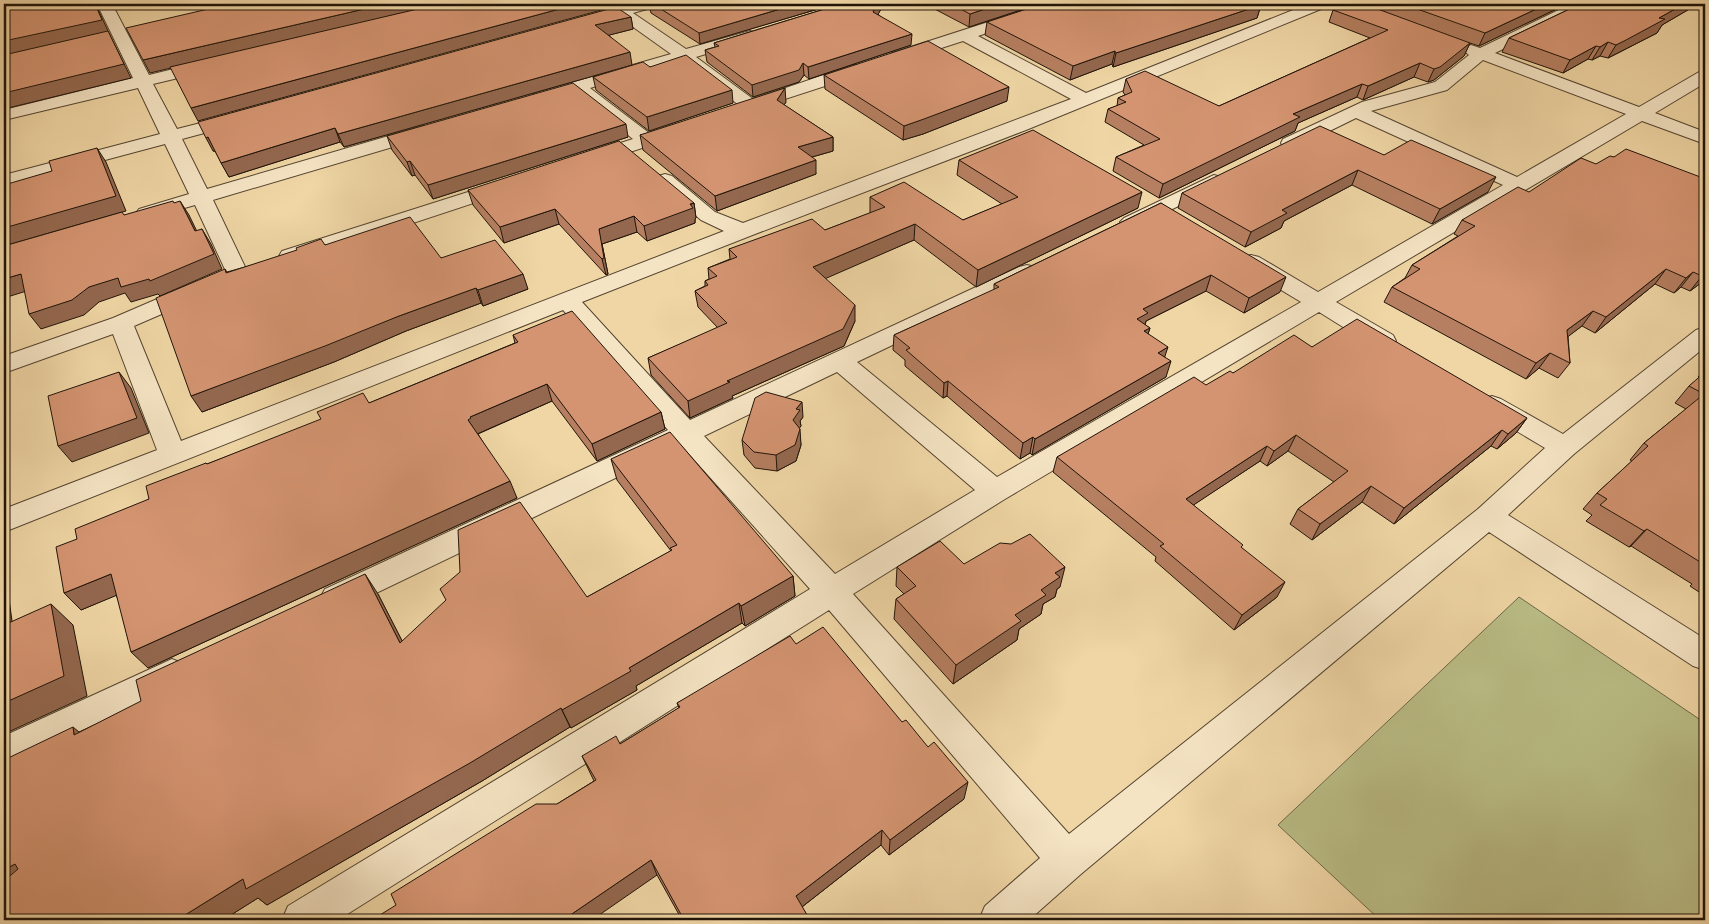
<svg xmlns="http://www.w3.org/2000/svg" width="1709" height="924" font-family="Cardo,serif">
	<rect width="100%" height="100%" fill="#f0d6a5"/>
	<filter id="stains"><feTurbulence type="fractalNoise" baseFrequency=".004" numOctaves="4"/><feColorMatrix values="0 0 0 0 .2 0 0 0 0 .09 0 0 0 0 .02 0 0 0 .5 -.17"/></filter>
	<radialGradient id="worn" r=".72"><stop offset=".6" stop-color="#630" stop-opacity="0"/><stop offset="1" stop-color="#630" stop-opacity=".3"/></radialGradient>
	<!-- green -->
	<path fill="#babd86" stroke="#6d6848" d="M1519,597L1705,723V920H1380L1278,825Z"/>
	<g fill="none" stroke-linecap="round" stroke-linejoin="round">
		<!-- minor casing -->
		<g stroke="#544430" stroke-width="2">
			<path id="minor" d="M97,4H112L149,75L210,60L216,61L218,65L216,69L153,84L177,129L236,114L242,115L245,119L242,123L182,139L207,189L416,128L423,126L430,128L432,132L430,136L213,200L248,273L245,278L237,280L229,278L195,205L146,219L139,217L136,213L139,209L189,194L165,144L4,187V175L160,134L138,88L4,120V110L133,78Z
				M606,4H619L623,6L633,4H656L654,7L633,13L686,49L750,31L756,33L758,36L756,39L696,57L753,99L853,65H865L867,69L865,73L751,110L744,109L681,61L590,88L649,133L677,124L684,126L686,130L684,134L597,163L590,165L583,163L580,159L583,155L633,139L574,93L541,102L535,101L532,97L535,93L671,54L619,17L586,26L580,24L578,21L580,18L608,10L604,6Z
				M1044,4H1066L1063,7L978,36L1086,93L1308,4H1329L1326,7L1026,130L750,236L582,302L690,420L1019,267L1027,265L1035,267L1038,272L1035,277L857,362L997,477L1301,302L1243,267L1240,262L1243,257L1251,255L1259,257L1318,292L1503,185L1356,118L1297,147L1290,149L1283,147L1281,143L1283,139L1362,102L1435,82L1469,55L1463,50L1465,47L1471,45L1480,48L1571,4H1591L1588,7L1495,53L1639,107L1699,72L1705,71V83L1655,113L1705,132V144L1642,121L1336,302L1393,335L1396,341L1393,347L1384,349L1375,347L1319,312L1005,499L853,594L1069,834L1478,509L1545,448L1483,411L1479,405L1483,399L1492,396L1501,399L1563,434L1696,330L1705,327V347L1574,454L1508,515L1705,639V670L1693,666L1489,532L1081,874L1029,920H979L985,906L1040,858L829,610L338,920H282L288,906L810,589L682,446L347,607L336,611L325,607L320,598L325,589L668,430L563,310L4,532V509L157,450L113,334L4,373V356L113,318L185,287L193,285L201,287L204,292L201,297L134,326L181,441L724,231L701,220L658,184L655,180L658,176L665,174L672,176L715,212L743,223L1071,99L963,41L898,62L892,61L890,57L892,53ZM1483,60L1626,114L1517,177L1371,111L1447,90ZM837,372L975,490L835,574L704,436Z
				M1214,175L1221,177L1224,181L1221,185L1138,226L1131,228L1124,226L1120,222L1124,218Z
				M506,180L513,182L516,186L513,190L298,261L290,263L282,261L279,256L282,251Z
				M172,659L184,664L189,674L184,684L4,770V736Z"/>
		</g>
		<!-- minor -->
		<use href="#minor" fill="#f5e4c4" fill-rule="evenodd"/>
	</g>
	<!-- wall -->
	<path fill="#b67f61" stroke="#201409" d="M649,4H835L700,44L651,13Z
		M841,4H884L878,14L911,45L809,79L804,75L799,82L753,97L707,62L705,50L715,47L714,43Z
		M925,4H1039L969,27Z
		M1347,4H1567L1479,46L1470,43L1464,56L1434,80L1428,82L1414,77L1363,100L1357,97L1298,123L1295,131L1159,198L1113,171L1116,157L1144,145L1105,122L1108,109L1117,106L1118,98L1125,95L1123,92L1126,79L1219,106L1370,38L1329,22L1333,10Z
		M1580,4H1698L1662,25L1657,33L1618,53L1608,58L1600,56L1592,60L1588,59L1563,73L1502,52L1509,38Z
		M1261,5L1257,18L1113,67L1112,64L1070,80L985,35L987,22Z
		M631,17L633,29L609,35L632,65L344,147L340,142L229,177L215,151H213Z
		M650,67L733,103L649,131L596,90L593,77Z
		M824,75L1007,101L923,134L903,140L825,89Z
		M786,102L784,105L833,137V151L812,157L816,174L717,211L643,150L640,135Z
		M387,136L628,137L433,199L415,175L412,176L392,150Z
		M1384,155L1488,192L1432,224L1352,185L1284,221L1281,228L1245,247L1178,208L1182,193Z
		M1614,157L1703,178L1705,177V280L1690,291L1681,287L1674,293L1655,284L1595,333L1582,326L1568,336L1570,363L1558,378L1539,368L1526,379L1384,302L1392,287L1405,278L1412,265L1458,236L1454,234L1462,220Z
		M959,160L1138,208L976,287L914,240L825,278L855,321L844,346L732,396L733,398L690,418L651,375L648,358L718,328L698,307L695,291L705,286V281L709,279L708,268L730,259L729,249L825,230L870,213V197L963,220L1002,204L957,175Z
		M468,190L694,203L696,218L695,219V223L647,241L637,232L602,244L608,274L606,275L559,224L504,243L473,205Z
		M1161,203L1280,292L1244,313L1206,291L1146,321L1145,325L1150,328L1148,334L1165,357L1166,377L1032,455L1030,453L1020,459L947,396L943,398L905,366V360L893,350L894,335L994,290V284Z
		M325,245L441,258L528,289L483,306L481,303L406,331L334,362L202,412L225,269L227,272Z
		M513,335L661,412L665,429L597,461L552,401L478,434L517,498L148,668L116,595L81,610L77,539L149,499L206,463L207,464L369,403L515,343Z
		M1312,347L1527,418L1516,433L1497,449L1491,446L1394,524L1362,502L1312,540L1290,524L1298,509L1334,482L1288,451L1267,466L1260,461L1193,505L1242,548L1277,597L1234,630L1155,561L1156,557L1053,472L1057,457L1233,373Z
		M1705,369V596L1690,586L1692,584L1631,546L1629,547L1586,521L1592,515L1583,509L1597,493L1632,461L1630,460L1644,443L1686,409L1675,403L1689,386L1699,378L1698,377Z
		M803,417L800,421L801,426L799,428L801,445L796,461L777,471L755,468L744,455L742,440Z
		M611,459L793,576L795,596L745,626L742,623L636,686L637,690L571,728L570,727L482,781L267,905L258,898L223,920H4L79,732L378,594L402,641L587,597L671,551L617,480Z
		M897,567L1060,587L1057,589L1055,597L1043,604L1041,614L1019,629L1017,640L953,684L894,619L896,599L904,594L896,586Z
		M796,644L964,799L889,855L881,845L802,907L810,920H682L657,875L557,804L594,781L582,756L620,744L679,708L677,703Z"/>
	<!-- shaded-wall -->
	<path fill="#94684f" stroke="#201409" d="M4,4H36L4,11Z
		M95,4H97L96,5L109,33L131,78L4,109V41Z
		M386,4H442L150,73L143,60Z
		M578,4H604L605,9L198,121L191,108Z
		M797,4H835L700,44L699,33Z
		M877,4H884L873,23V12Z
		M1000,4H1039L969,27L970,14Z
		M1547,4H1567L1479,46L1485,33Z
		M1684,4H1698L1662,25L1657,33L1608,58L1616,45L1659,18Z
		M1261,5L1257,18L1113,67L1116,53Z
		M631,17L633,29L598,38L595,25Z
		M912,34L911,45L809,79L808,67Z
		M1608,42L1600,56L1592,60L1600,47Z
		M1470,43L1464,56L1434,80L1428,82L1434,69Z
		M1596,46L1588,59L1563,73L1570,60Z
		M1115,51L1112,64L1070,80L1073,66Z
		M630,52L632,65L344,147L338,134Z
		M803,63L804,75L799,82L753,97L752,85Z
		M1420,63L1414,77L1363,100L1368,86Z
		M1362,84L1357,97L1298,123L1295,131L1159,198L1163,184L1293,114Z
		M1009,87L1007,101L923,134L903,140L904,126Z
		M785,88L786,102L778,114L777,100Z
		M732,90L733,103L649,131L647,117Z
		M626,124L628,137L433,199L428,185Z
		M335,128L340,142L229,177L221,163Z
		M208,137L216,151H213L206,138Z
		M833,137V151L798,161V147Z
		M97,148L106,162L126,211L4,246V228Z
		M816,160V174L717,211L715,196Z
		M410,161L415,175L412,176L407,162Z
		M1358,170L1352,185L1284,221L1281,228L1245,247L1251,232L1282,210Z
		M1496,177L1488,192L1432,224L1440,209Z
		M1142,192L1138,208L976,287L978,270Z
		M180,201L189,215L204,246L195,231Z
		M694,203L696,218L695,219V223L647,241L644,226Z
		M555,209L559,224L504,243L500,227Z
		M634,216L637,232L602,244L608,274L606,275L602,259L599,229Z
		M915,224L914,240L813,284V267Z
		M202,229L211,244L222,269L160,296L158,294L131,302L125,293L99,302L84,315L41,329L29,314L89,287Z
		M1666,269L1655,284L1595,333L1606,317Z
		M1693,272L1681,287L1674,293L1686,278Z
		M21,274L33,289L4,298V279Z
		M523,274L528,289L483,306L478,290Z
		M1705,274V280L1690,291L1702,276Z
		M1211,275L1206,291L1146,321L1144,328L1137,319L1143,309Z
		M1286,277L1280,292L1244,313L1249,298Z
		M476,288L481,303L406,331L334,362L202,412L191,396L399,316Z
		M855,305V321L844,346L732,396L733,398L690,418L688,401L727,381Z
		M1593,311L1582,326L1557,345L1567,330Z
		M1150,328L1145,343L1144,331Z
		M1168,347L1163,362L1158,353Z
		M1550,353L1539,368L1526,379L1536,363Z
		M1171,361L1166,377L1032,455L1035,439Z
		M119,372L131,388L149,433L72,462L58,446Z
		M948,381L947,396L943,398L944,383Z
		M547,384L552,401L477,434L468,420L470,417Z
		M802,402L803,417L800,421L801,426L794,436L793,420L796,409Z
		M661,412L665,429L597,461L592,444Z
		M1527,418L1516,433L1497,449L1508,434Z
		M800,429L801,445L796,461L777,471L776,455Z
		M1502,430L1491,446L1394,524L1404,508Z
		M1296,435L1288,451L1267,466L1274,451Z
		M1033,437L1030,453L1020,459L1023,443Z
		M1267,446L1260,461L1180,514L1186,499Z
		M510,481L517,498L148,668L131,652Z
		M1371,486L1362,502L1312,540L1320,524Z
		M1647,529L1631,546L1629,547L1644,531Z
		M1065,567L1060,587L1057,589L1055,597L1043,604L1041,614L1019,629L1017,640L953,684L956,665L1015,615L1041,590L1055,573Z
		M111,574L127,591L81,610L64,593Z
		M365,574L378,594L413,662L400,643Z
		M793,576L795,596L745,626L741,606Z
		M1285,582L1277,597L1234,630L1242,615Z
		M4,588L8,592L16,650L4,639Z
		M739,603L742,623L636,686L637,690L571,728L562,710L629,668Z
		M51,604L73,625L87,696L4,734V703Z
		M561,708L570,727L482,781L267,905L258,898L223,920H177L243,879Z
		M73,727L96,746L74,735Z
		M968,782L964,799L889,855L890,840Z
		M882,830L881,845L798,910L796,896Z
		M651,860L657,875L592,920H563Z
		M15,864L43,880L4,901V870Z"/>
	<!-- building -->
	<path fill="#d49471" stroke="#201409" d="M29,4H95L102,20L4,41V9Z
		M230,4H386L143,60L126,28Z
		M439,4H578L191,108L170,67Z
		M653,4H797L699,33Z
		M841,4H877L873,12L912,34L808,67L803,63L799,70L752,85L705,50L719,46L714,43Z
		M951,4H1000L970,14Z
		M1042,4H1259L1261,5L1116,53L1115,51L1073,66L987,22Z
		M1347,4H1364L1470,43L1440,67L1434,69L1420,63L1368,86L1362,84L1293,114L1300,117L1163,184L1116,157L1160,139L1108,109L1126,102L1118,98L1132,92L1126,79L1145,71L1219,106L1388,30L1333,10Z
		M1403,4H1547L1485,33Z
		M1580,4H1684L1659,18L1665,19L1626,40L1616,45L1608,42L1600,47L1596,46L1570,60L1509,38Z
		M616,7L631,17L595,25L630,52L338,134L335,128L221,163L208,137L206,138L198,122Z
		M108,31L124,64L4,93V55Z
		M928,41L1009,87L924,119L904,126L824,75Z
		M686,55L732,90L647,117L593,77L643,62L650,67Z
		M573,83L626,124L428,185L410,161L407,162L387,136Z
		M785,88L777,100L833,137L798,147L816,160L715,196L640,135Z
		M1320,126L1384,155L1411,140L1496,177L1440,209L1358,170L1282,210L1287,213L1251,232L1182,193Z
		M1033,130L1142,192L978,270L915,224L813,267L855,305L843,329L727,381L730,382L688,401L648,358L727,323L695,291L708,285L705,281L717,276L708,268L737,257L729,249L812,219L825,230L885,207L870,197L904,182L963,220L1018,197L959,160Z
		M619,141L694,203L690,204L693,208L644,226L634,216L599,229L604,258L602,259L555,209L500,227L468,190Z
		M97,148L116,196L4,228V185L52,171L49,161Z
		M1626,149L1703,178L1705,177V274L1702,276L1693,272L1686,278L1666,269L1606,317L1593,311L1567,330L1570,363L1550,353L1536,363L1392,287L1420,269L1412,265L1475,226L1462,220L1518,187L1529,192L1581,158L1596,164L1610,156L1614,157Z
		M173,201L174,203L180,201L195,231L202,229L214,254L150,281L149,279L121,287L118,278L89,287L72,300L29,314L21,274L4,279V246L122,212L124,215Z
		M1161,203L1286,277L1249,298L1211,275L1143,309L1148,313L1137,319L1150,328L1144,331L1168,347L1158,353L1171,361L1035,439L1033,437L1023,443L948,381L944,383L906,350L910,348L894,335L999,287L994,284Z
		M410,217L441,258L495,240L523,274L478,290L476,288L399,316L325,346L191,396L156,298L225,269L226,273L297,250L296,248L321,239L325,245Z
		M572,311L661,412L592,444L547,384L470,417L471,418L468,420L510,481L131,652L111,574L64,593L56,547L77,539L75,529L149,499L146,486L206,463L207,464L321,419L317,412L363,393L369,403L518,342L513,335Z
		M1357,319L1527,418L1508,434L1502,430L1404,508L1371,486L1320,524L1298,509L1348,471L1296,435L1274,451L1267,446L1186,499L1243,545L1241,547L1285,582L1242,615L1160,546L1164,544L1057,457L1194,377L1206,385L1230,371L1233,373L1294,335L1312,347Z
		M119,372L137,418L58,446L48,396Z
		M1705,372V565L1647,529L1644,531L1600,505L1607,499L1597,493L1648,446L1644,443L1704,394L1689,386Z
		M766,392L802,402L796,409L800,410L793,420L800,429L795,445L776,455L754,452L742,440L755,398Z
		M670,432L793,576L741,606L739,603L629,668L631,671L562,710L561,708L470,763L246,889L243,879L177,920H4V881L18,869L15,864L4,870V760L73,727L74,735L141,701L136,680L365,574L400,643L446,600L440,589L460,572L458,530L520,502L587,597L672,550L670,548L677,545L611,459Z
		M1030,534L1065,567L1055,573L1060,577L1041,590L1046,595L1015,615L1021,621L956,665L896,599L916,586L897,567L940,541L964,564L1000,543L1011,544Z
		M51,604L64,676L4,703V625Z
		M823,627L902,722L906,720L928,747L934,742L968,782L890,840L882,830L796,896L810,920H684L651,860L563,920H372L396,905L391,894L536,804H557L596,780L582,756L616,736L620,744L680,707L677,703L790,636L796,644Z"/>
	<!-- margin -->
	<rect width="1709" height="924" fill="none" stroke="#f0d6a5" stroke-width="20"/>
	<rect x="5" y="5" width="1699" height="914" fill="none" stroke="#201409" stroke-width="2.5"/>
	<rect x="10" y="10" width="1689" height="904" fill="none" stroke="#201409"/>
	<rect width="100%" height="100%" filter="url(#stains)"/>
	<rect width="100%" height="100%" fill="url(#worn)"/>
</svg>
